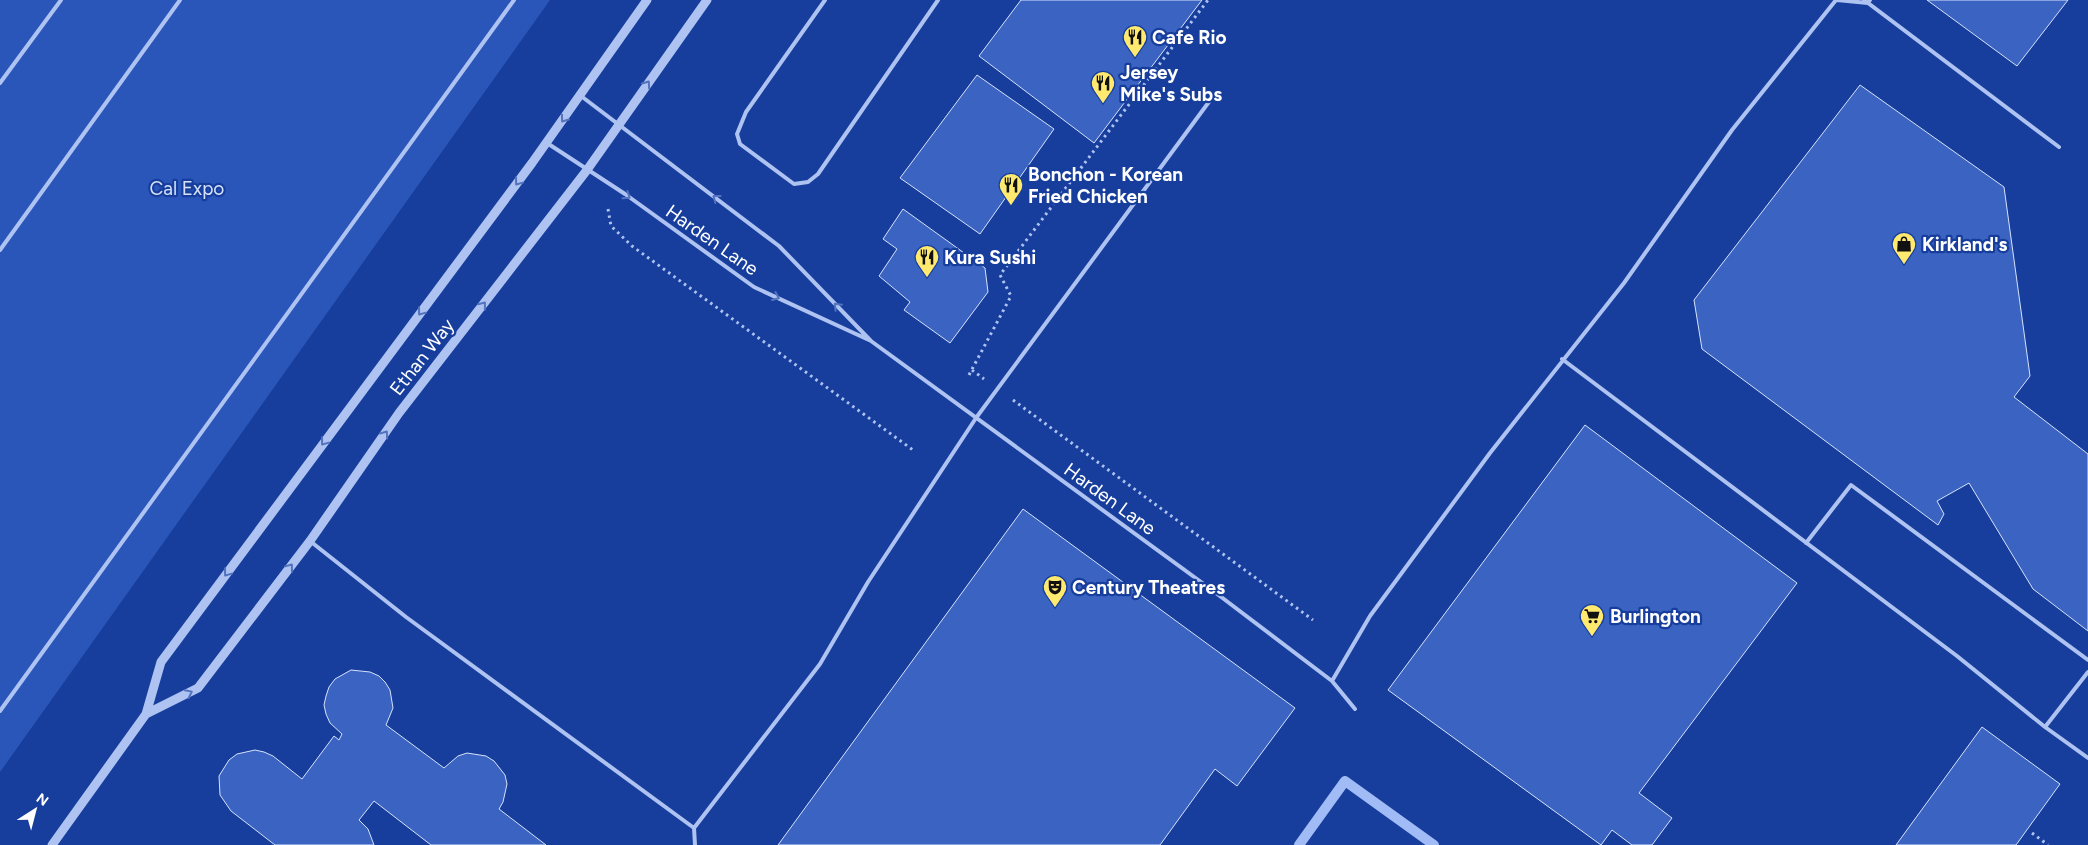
<svg xmlns="http://www.w3.org/2000/svg" width="2088" height="845" font-family="Figtree,sans-serif">
	<rect width="100%" height="100%" fill="#173e9c"/>
	<!-- green -->
	<path fill="#2a56ba" d="M0,0H550L0,772Z"/>
	<g fill="none" stroke-linecap="round" stroke-linejoin="round">
		<!-- stream -->
		<path stroke="#a0bbf5" stroke-width="10" d="M1299,845L1345,781L1434,845"/>
	</g>
	<!-- building -->
	<path fill="#3b64c2" stroke="#d6e2fc" d="M1021,0H1202L1094,143L979,56Z
		M1927,0H2068L2017,66Z
		M977,75L1054,129L980,234L900,178Z
		M1860,85L2004,187L2030,376L2014,397L2088,454V631L2033,589L1969,483L1937,501L1944,514L1938,525L1702,349L1694,300Z
		M903,209L985,268L988,292L950,343L904,310L910,302L879,276L897,249L883,239Z
		M1585,425L1797,583L1639,793L1672,818L1652,845H1632L1612,830L1601,845L1388,690Z
		M1023,509L1295,708L1237,786L1215,769L1160,845H778Z
		M351,670L370,672L379,676L385,682L390,690L393,708L386,725L444,768L458,756L467,753L486,756L494,761L505,775L507,784L503,802L499,809L546,845H431L374,801L359,820L368,829L374,845H275L231,811L220,795L219,776L229,760L237,754L255,750L264,752L273,756L302,779L334,736L339,740L342,734L330,723L326,714L324,705L326,696L329,687L335,679Z
		M1982,727L2060,784L2016,845H1896Z"/>
	<g fill="none" stroke-linecap="round" stroke-linejoin="round">
		<!-- path -->
		<path stroke="#aec3f2" stroke-width="3" stroke-dasharray="2.5 4" stroke-linecap="butt" d="M608,209L611,226L632,246L913,450
			M972,370L984,379
			M969,375L1011,296L1000,275L1208,0
			M1013,400L1313,620
			M2032,833L2048,845"/>
		<!-- service -->
		<path stroke="#aec3f2" stroke-width="4" d="M825,0L746,112L737,134L740,144L794,184L808,182L818,174L938,0
			M1837,0L1868,3L1870,0
			M1864,0L2059,147
			M0,83L61,0
			M581,96L779,246L871,341L1212,590L1332,681L1355,709
			M547,143L625,194L754,287L869,340
			M0,250L180,0
			M1562,359L1957,656L2045,727L2088,758
			M310,541L406,617L694,828L695,845
			M1806,543L1851,485L2088,660
			M1332,681L1370,616L1490,453L1624,283L1732,130L1836,0
			M0,711L514,0
			M2045,727L2088,672
			M694,828L820,664L868,582L976,418L1214,95"/>
		<!-- tertiary -->
		<path stroke="#aec3f2" stroke-width="9" d="M146,714L198,688L310,541L399,413L587,170L707,0
			M52,845L146,714L161,662L532,163L647,0"/>
	</g>
	<!-- one-way arrows -->
	<defs><path id="oneway-chevron" d="M-2-3.5L2.5 0L-2 3.5" fill="none" stroke-width="1.6" stroke-linecap="round" stroke-linejoin="round" transform="scale(1.25)"/></defs>
	<g stroke="#5373be">
		<use href="#oneway-chevron" transform="translate(647 84) rotate(-55)"/>
		<use href="#oneway-chevron" transform="translate(564 119) rotate(126)"/>
		<use href="#oneway-chevron" transform="translate(518 182) rotate(127)"/>
		<use href="#oneway-chevron" transform="translate(627 196) rotate(35)"/>
		<use href="#oneway-chevron" transform="translate(716 198) rotate(-143)"/>
		<use href="#oneway-chevron" transform="translate(776 297) rotate(24)"/>
		<use href="#oneway-chevron" transform="translate(483 305) rotate(-52)"/>
		<use href="#oneway-chevron" transform="translate(837 306) rotate(-134)"/>
		<use href="#oneway-chevron" transform="translate(421 312) rotate(127)"/>
		<use href="#oneway-chevron" transform="translate(385 434) rotate(-55)"/>
		<use href="#oneway-chevron" transform="translate(324 442) rotate(127)"/>
		<use href="#oneway-chevron" transform="translate(290 567) rotate(-53)"/>
		<use href="#oneway-chevron" transform="translate(227 573) rotate(127)"/>
		<use href="#oneway-chevron" transform="translate(189 693) rotate(-26)"/>
	</g>
	<!-- icons -->
	<defs>
		<g id="restaurant-pin" transform="scale(1.25)"><path d="M0 17L-7.5 6A9.5 9.5 0 1 1 7.5 6Z" fill="#ffea6f" stroke="#173e9c"/><path d="M-5-6h1v4h1v-4h1v4h1v-4h1v5L-1.5 .5V6h-2V.5L-5-1ZM5-6V6H3V1.5H1.5Q1.5-4 5-6Z" fill="#111"/></g>
		<g id="shop-pin" transform="scale(1.25)"><path d="M0 17L-7.5 6A9.5 9.5 0 1 1 7.5 6Z" fill="#ffea6f" stroke="#173e9c"/><path d="M-5-2.5h2.3a2.7 3.5 0 0 1 5.4 0H5L5.5 6h-11ZM-1.5-2.5h3a1.5 2.3 0 0 0-3 0Z" fill="#111"/></g>
		<g id="theatre-pin" transform="scale(1.25)"><path d="M0 17L-7.5 6A9.5 9.5 0 1 1 7.5 6Z" fill="#ffea6f" stroke="#173e9c"/><path d="M-5-5.5Q0-4 5-5.5V0Q5 5 0 6Q-5 5-5 0ZM-3.3-2.5H-1v1.5H-3.3ZM1-2.5H3.3v1.5H1ZM-2.8 1Q0 5.5 2.8 1Z" fill="#111"/></g>
		<g id="supermarket-pin" transform="scale(1.25)"><path d="M0 17L-7.5 6A9.5 9.5 0 1 1 7.5 6Z" fill="#ffea6f" stroke="#173e9c"/><path d="M-6-5.5h2.5l.6 2H6L4.5 2H-2.5L-4.4-4H-6ZM-1.5 3.2a1.3 1.3 0 1 0 .1 0ZM3 3.2a1.3 1.3 0 1 0 .1 0Z" fill="#111"/></g>
	</defs>
	<g fill-rule="evenodd">
		<use href="#restaurant-pin" x="1135" y="37"/>
		<use href="#restaurant-pin" x="1103" y="83"/>
		<use href="#restaurant-pin" x="1011" y="185"/>
		<use href="#shop-pin" x="1904" y="244"/>
		<use href="#restaurant-pin" x="927" y="257"/>
		<use href="#theatre-pin" x="1055" y="587"/>
		<use href="#supermarket-pin" x="1592" y="616"/>
	</g>
	<g text-anchor="middle" dominant-baseline="central" stroke-width="4.5" stroke-linejoin="round" paint-order="stroke">
		<!-- poi labels -->
		<g font-size="19" font-weight="bold" fill="#fff" stroke="#173e9c" text-anchor="start">
			<text x="1152" y="37">Cafe Rio</text>
			<text x="1120" y="72">Jersey<tspan x="1120" dy="22">Mike's Subs</tspan></text>
			<text x="1028" y="174">Bonchon - Korean<tspan x="1028" dy="22">Fried Chicken</tspan></text>
			<text x="1922" y="244">Kirkland's</text>
			<text x="944" y="257">Kura Sushi</text>
			<text x="1072" y="587">Century Theatres</text>
			<text x="1610" y="616">Burlington</text>
		</g>
		<!-- park labels -->
		<g font-size="19" fill="#d6e2fc" stroke="#173e9c">
			<text x="187" y="188">Cal Expo</text>
		</g>
		<!-- street labels -->
		<g font-size="19" fill="#fff" stroke="#173e9c">
			<text transform="translate(712 240) rotate(35)">Harden Lane</text>
			<text transform="translate(422 357) rotate(-52)">Ethan Way</text>
			<text transform="translate(1110 499) rotate(36)">Harden Lane</text>
		</g>
	</g>
	<!-- north arrow -->
	<g transform="translate(35 810) rotate(36)" stroke="#173e9c" stroke-width="4" paint-order="stroke">
	<path d="M0-4L9 19L0 12L-9 19Z" fill="#ffffff"/>
	<text y="-8" font-size="14" font-weight="bold" text-anchor="middle" fill="#ffffff">N</text>
	</g>
</svg>
